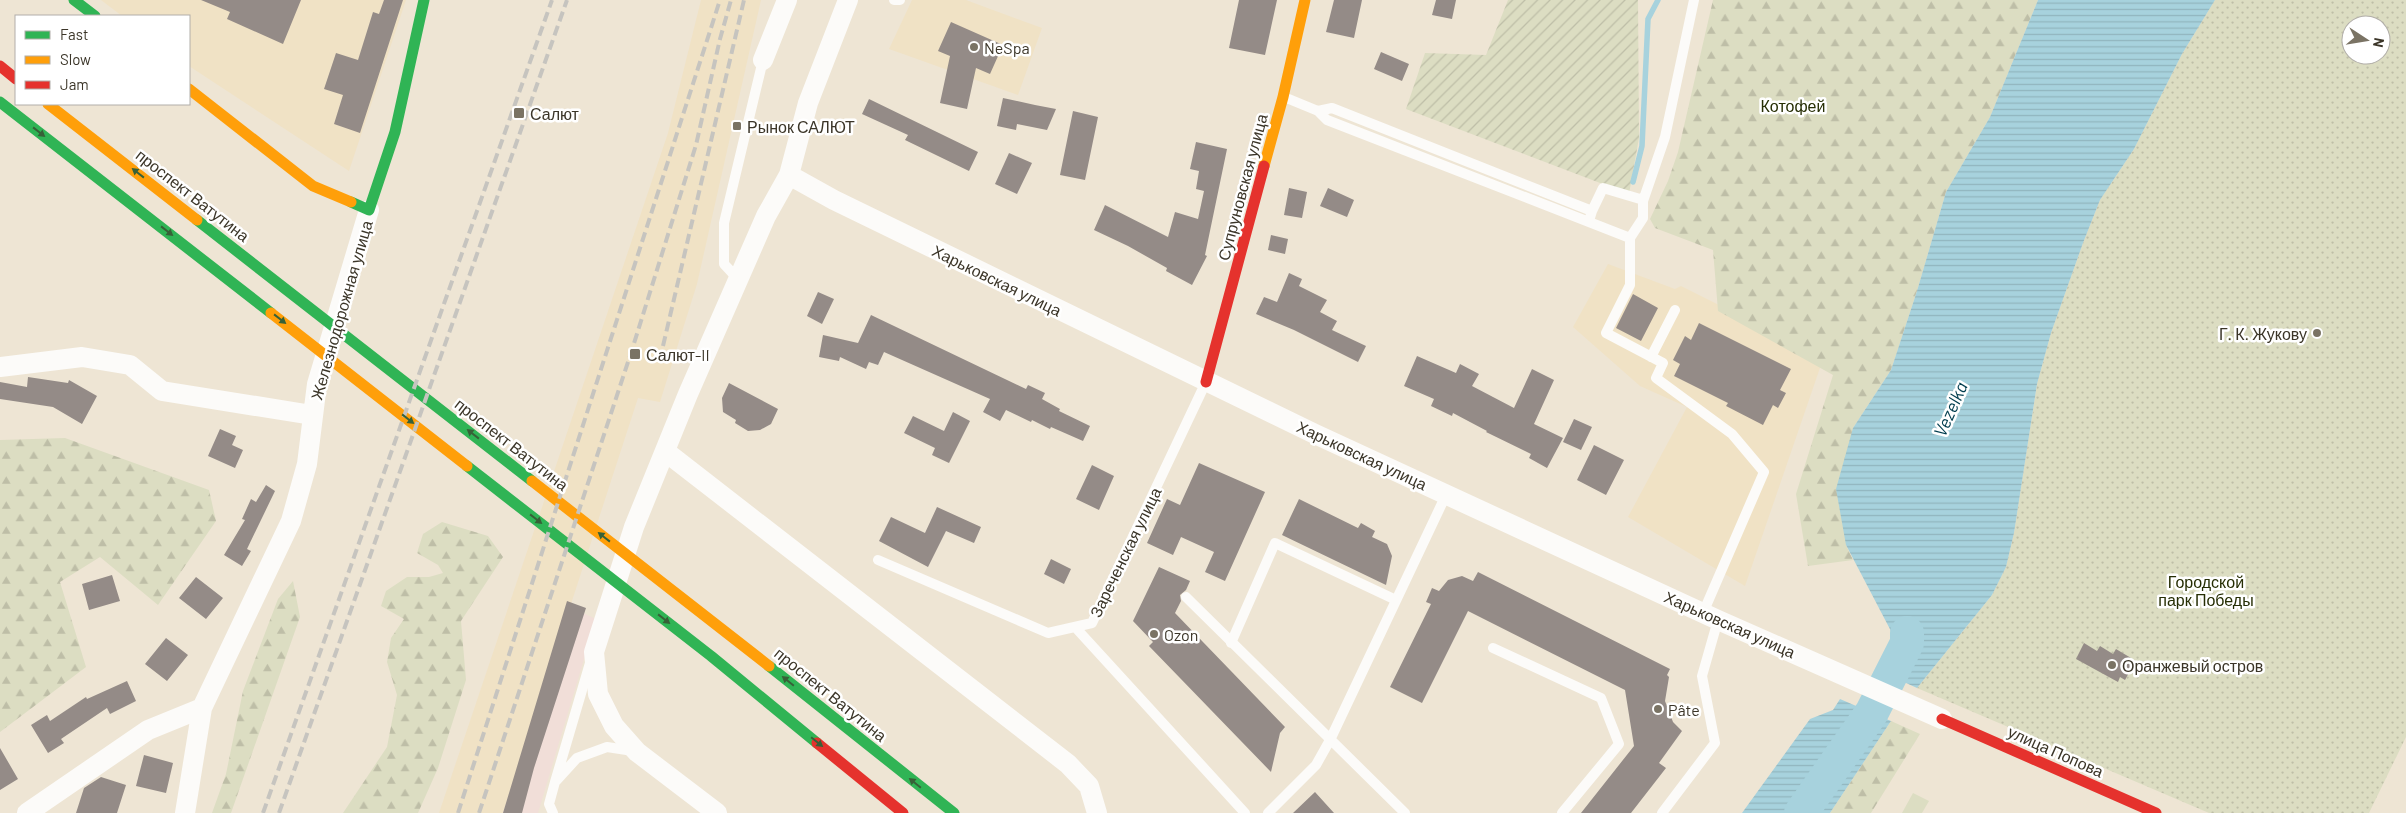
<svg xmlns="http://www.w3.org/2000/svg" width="2406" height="813" font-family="Barlow,sans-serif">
	<defs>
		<pattern id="forest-firs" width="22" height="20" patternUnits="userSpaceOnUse" patternTransform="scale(1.25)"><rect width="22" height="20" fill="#dcddc2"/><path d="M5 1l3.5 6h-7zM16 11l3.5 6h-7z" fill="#bebea7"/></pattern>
		<pattern id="park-dots" width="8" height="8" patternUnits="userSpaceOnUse" patternTransform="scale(1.25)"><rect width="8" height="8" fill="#dcddc2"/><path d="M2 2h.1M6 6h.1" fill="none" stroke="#bebea7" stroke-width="1.8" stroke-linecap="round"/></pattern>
		<pattern id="garden-furrows" width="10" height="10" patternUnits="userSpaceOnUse" patternTransform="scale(1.25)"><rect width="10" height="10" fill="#dcddc2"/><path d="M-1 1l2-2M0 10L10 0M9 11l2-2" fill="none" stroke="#bebea7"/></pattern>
		<pattern id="water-rules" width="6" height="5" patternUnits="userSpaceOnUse" patternTransform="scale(1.25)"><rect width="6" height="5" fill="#a7d2dd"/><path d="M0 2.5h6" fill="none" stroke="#91b5be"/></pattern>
	</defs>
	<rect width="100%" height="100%" fill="#eee5d4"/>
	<!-- built -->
	<path fill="#f0e2c5" d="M101,0H406L349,171L189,66V16H122Z
		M701,0H761L697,284L660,402L638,398L503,813H439L668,133Z
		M912,0H966L1042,28L1018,95L889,49Z
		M1608,264L1675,289L1681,286L1767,329L1822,362L1745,586L1628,517L1687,407L1640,386L1573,327Z"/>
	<!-- industrial -->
	<path fill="#f1ded8" d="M570,607L596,619L538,813H503Z"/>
	<!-- grass -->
	<path fill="#dcddc2" d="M1913,793L1929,801L1922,813H1902Z"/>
	<!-- forest -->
	<path fill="url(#forest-firs)" d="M1713,0H2038L1990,117L1946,192L1917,291L1891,370L1853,428L1846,545L1853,560L1808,566L1796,494L1833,375L1718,311L1713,250L1655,228L1650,219L1668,181L1678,152Z
		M65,438L209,490L216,521L158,605L100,557L60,582L86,667L0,732V440Z
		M442,522L488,536L503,557L461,621L466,680L438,768L418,813H343L387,747L397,695L387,662L391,638L404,619L381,606L386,591L407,577H429L443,573L438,565L417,553L423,534Z
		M293,581L300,617L231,813H212L226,774L243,691L278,599Z
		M1891,721L1920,734L1871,813H1830Z"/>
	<!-- park -->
	<path fill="url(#park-dots)" fill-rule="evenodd" d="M2215,0H2406V737L2369,813H2209L1917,688L1992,595L2006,567L2014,533L2037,384L2051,333L2083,243L2100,200L2134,149L2182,54ZM2351,25H2381V55H2351Z"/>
	<!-- garden -->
	<path fill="url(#garden-furrows)" d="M1508,0H1638L1639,138L1629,194L1406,109L1425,53L1486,55Z"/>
	<!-- water -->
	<path fill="url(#water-rules)" d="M2038,0H2215L2182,54L2134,149L2100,200L2083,243L2051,333L2037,384L2014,533L2006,567L1992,595L1917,688L1882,672L1891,650L1892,633L1846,545L1836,489L1853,428L1891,370L1917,291L1946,192L1990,117Z
		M1840,699L1891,721L1830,813H1742L1810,719L1833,710Z"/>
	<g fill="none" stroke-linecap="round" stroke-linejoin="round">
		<!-- stream -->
		<path stroke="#a7d2dd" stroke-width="5.5" d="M1633,182L1642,146L1648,19L1658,0"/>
		<!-- river -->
		<path stroke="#a7d2dd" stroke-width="34" d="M1801,813L1872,712L1907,643V633"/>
	</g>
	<!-- building -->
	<path fill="#948b87" d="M201,0H301L283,44L227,19L230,12Z
		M384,0H403L360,133L334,124L343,95L324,89L336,53L358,60L373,12L379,14Z
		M1239,0H1277L1265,55L1229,48Z
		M1334,0H1362L1354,38L1326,32Z
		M1436,0H1456L1452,19L1432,15Z
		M951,22L1003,45L990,74L976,68L967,109L940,103L950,56L938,51Z
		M1381,52L1409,64L1402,81L1374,69Z
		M1003,98L1035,105L1056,109L1047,130L1017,124L1016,130L997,126Z
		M869,99L978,152L969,171L905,140L908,135L862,114Z
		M1073,111L1098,117L1085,180L1060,175Z
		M1196,142L1227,149L1205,255L1207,256L1192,285L1166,271L1167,268L1128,246L1094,230L1105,205L1168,237L1175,212L1198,219L1204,191L1196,189L1199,171L1190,169Z
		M1009,153L1032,163L1017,194L995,184Z
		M1289,188L1307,192L1302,218L1284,215Z
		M1328,188L1354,200L1347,217L1320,206Z
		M1271,235L1288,239L1285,254L1268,250Z
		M1289,273L1302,279L1299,286L1327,300L1320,312L1337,321L1332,330L1366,346L1358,362L1294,330L1256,314L1264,297L1277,302Z
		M818,292L834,299L822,324L807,316Z
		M1633,294L1658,308L1641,341L1616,328Z
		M871,315L1026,389L1028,385L1045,393L1042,399L1060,409L1059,411L1090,426L1083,441L1051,427L1050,429L1032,420L1031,422L1006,410L1000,421L983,412L990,399L884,352L878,365L869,362L866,369L840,357L839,361L819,357L823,335L858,343Z
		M1699,323L1791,369L1780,390L1786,393L1778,408L1773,405L1763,425L1726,406L1728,403L1674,376L1680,364L1673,360L1685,336L1691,340Z
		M1417,356L1456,373L1460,364L1479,374L1472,386L1514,408L1532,369L1554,380L1534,424L1563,438L1547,468L1529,458L1531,454L1486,432L1487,431L1453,413L1452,416L1431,406L1434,399L1404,386Z
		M28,377L68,383L69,380L97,396L82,424L53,407L0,399V382L27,387Z
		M729,383L778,409L771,424L760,430L748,431L735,423L736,420L723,412L722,398Z
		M953,412L970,421L949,463L932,455L935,448L904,433L913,416L944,431Z
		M1574,419L1592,427L1581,450L1563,442Z
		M220,429L236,436L232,445L243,450L235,468L208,456Z
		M1594,445L1624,460L1606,495L1577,480Z
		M1199,463L1265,492L1225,581L1205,572L1214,552L1181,537L1173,555L1147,543L1167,499L1180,505Z
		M1092,465L1114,476L1099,510L1076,499Z
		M266,485L275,491L247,549L251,551L242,566L224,555L245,520L242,519L251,499L256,502Z
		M1299,499L1358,528L1361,523L1375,531L1372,537L1387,544L1392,556L1386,585L1282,535Z
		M937,507L981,527L974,543L946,531L928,567L879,541L891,517L925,533Z
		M1051,559L1071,569L1064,584L1044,574Z
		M1159,567L1190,581L1186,590L1180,595L1181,601L1175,613L1285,727L1280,733L1271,772L1149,646L1153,642L1133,621Z
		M1478,572L1670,669L1667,675L1669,677L1665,701L1673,722L1682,731L1659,763L1666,768L1631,813H1581L1634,746L1625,690L1468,611L1422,703L1390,687L1431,604L1426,602L1432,588L1439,591L1448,580L1462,576L1473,581Z
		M112,575L120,601L89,610L82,584Z
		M196,577L223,598L206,619L179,598Z
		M567,601L586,608L534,768L522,813H503Z
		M166,638L188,655L167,681L145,664Z
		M2084,643L2097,651L2100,646L2113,654L2116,649L2131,658L2129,662L2133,665L2125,680L2120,677L2118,682L2076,659Z
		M127,681L136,701L110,714L107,708L61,739L64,743L48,753L31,725L47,715L50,721L86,697L87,699Z
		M0,748L18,779L0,790Z
		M144,755L173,763L166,793L136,786Z
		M101,777L126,785L117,813H76L84,788Z
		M1315,792L1334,813H1293Z"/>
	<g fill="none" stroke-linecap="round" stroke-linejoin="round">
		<!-- lane -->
		<path stroke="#fcfbf9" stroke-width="10" d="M894,0H900
			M1284,97L1318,111L1327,120L1630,238L1643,218V201L1665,137L1694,0
			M1318,111L1332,108L1592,211L1589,221
			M1592,211L1603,188L1640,199L1644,197
			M1630,238V285L1606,333L1663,363L1656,378L1732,434L1764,472L1703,613
			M738,279L724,264V223L763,60
			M1651,357L1675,310
			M878,560L1048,633L1092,623L1206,382
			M1186,597L1405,813
			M1075,627L1245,813
			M1231,643L1275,543L1396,600
			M1493,648L1601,698L1619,744L1562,813
			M555,782L590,663
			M553,813L549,804L555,782L577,758L607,747L633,751
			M1268,813L1316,765L1330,740L1446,495
			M1662,813L1715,743L1702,676L1718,620"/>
		<!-- street -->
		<path stroke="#fcfbf9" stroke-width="20" d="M763,60L787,0
			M789,175L834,200L1315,434L1718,620L1942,719
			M0,367L82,357L130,365L162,391L312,415
			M666,452L1068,764L1089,786L1097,813
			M27,813L148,730L202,708
			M185,813L202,708L291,521L307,464L317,384L369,210
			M717,813L637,752L614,726L598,694L594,652L634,527L688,394L766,216L789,175L808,103L848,0"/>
		<!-- fast -->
		<path stroke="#30b455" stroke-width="11" d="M74,0L95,16
			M0,102L271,313
			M351,202L369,210L395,132L424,0
			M197,220L532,481
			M467,466L711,656L817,743
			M769,666L954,813"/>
		<!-- slow -->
		<path stroke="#ff9f0a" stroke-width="11" d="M189,89L313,186L351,202
			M48,104L197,220
			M1264,166L1283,97L1305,0
			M271,313L467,466
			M532,481L769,666"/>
		<!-- jam -->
		<path stroke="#e5322d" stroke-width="11" d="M0,66L16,79
			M1206,382L1264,166
			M1942,719L2156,813
			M817,743L903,813"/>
		<!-- rail -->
		<path stroke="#c6c4bf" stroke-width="4" stroke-dasharray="10 5" stroke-linecap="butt" d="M663,346L744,0
			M263,813L552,0
			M279,813L567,0
			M458,813L720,0
			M479,813L631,353L696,145L720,39L731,0"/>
	</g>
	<!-- one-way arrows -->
	<defs><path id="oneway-solid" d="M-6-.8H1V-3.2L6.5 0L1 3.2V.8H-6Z" transform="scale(1.25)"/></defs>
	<g fill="#376138">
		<use href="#oneway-solid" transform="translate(39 132) rotate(38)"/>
		<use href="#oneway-solid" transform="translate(138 173) rotate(-142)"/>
		<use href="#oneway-solid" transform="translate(167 231) rotate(38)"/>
		<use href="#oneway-solid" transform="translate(280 319) rotate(38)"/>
		<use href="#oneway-solid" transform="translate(408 419) rotate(38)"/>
		<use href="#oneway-solid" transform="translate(473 434) rotate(-142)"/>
		<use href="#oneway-solid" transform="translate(536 519) rotate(38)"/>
		<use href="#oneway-solid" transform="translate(604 537) rotate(-142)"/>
		<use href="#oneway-solid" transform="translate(664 619) rotate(38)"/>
		<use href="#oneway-solid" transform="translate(788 681) rotate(-141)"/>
		<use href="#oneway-solid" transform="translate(817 742) rotate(39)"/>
		<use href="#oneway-solid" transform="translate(915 783) rotate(-141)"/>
	</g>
	<!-- markers -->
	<g fill="#7a7364" stroke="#fff" stroke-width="2">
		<circle cx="974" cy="47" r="5"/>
		<rect x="513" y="107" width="12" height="12" rx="2.5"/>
		<rect x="732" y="121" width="10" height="10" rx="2.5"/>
		<circle cx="2317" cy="333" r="5"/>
		<rect x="629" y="348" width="12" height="12" rx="2.5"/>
		<circle cx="1154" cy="634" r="5"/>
		<circle cx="2112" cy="665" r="5"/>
		<circle cx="1658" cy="709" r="5"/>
	</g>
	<g text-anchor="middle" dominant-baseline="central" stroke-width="5" stroke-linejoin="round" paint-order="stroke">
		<!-- poi labels -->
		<g font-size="16" fill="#3b3528" stroke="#fff" text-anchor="start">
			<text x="984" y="47">NeSpa</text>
			<text x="530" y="113">Салют</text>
			<text x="747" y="126">Рынок САЛЮТ</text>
			<text x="2307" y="333" text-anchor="end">Г. К. Жукову</text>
			<text x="646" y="354">Салют-II</text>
			<text x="1164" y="634">Ozon</text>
			<text x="2122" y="665">Оранжевый остров</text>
			<text x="1668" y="709">Pâte</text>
		</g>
		<!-- park labels -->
		<g font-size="16" fill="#262e04" stroke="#fff">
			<text x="1793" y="105">Котофей</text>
			<text x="2206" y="581">Городской<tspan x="2206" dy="18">парк Победы</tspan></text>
		</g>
		<!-- street labels -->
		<g font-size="16" fill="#3b3528" stroke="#fff">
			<text transform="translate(1242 187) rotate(-75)">Супруновская улица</text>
			<text transform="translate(193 195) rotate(38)">проспект Ватутина</text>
			<text transform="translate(997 280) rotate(26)">Харьковская улица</text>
			<text transform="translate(341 310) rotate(-74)">Железнодорожная улица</text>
			<text transform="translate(512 444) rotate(38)">проспект Ватутина</text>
			<text transform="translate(1362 455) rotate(25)">Харьковская улица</text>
			<text transform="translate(1125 552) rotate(-64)">Зареченская улица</text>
			<text transform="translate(1730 624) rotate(24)">Харьковская улица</text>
			<text transform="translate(831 694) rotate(39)">проспект Ватутина</text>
			<text transform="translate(2056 751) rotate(24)">улица Попова</text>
		</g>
		<!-- water labels -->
		<g font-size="18" font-style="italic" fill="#023e4f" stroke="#fff">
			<text transform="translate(1950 409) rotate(-66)">Vezelka</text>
		</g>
	</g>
	<!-- legend -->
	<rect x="15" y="15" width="175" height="90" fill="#ffffff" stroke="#b1aea9"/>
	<rect x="25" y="31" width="25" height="8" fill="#30b455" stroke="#b1aea9"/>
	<text x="60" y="40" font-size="15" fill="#3b3528">Fast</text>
	<rect x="25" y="56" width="25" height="8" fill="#ff9f0a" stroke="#b1aea9"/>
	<text x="60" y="65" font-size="15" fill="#3b3528">Slow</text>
	<rect x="25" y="81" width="25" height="8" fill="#e5322d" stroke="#b1aea9"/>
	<text x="60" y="90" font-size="15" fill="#3b3528">Jam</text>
	<!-- north arrow -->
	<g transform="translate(2366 40) rotate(102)"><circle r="24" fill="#ffffff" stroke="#b1aea9"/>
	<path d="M0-4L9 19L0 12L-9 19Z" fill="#7a7364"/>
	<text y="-8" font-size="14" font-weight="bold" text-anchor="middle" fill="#3b3528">N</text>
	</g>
</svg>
